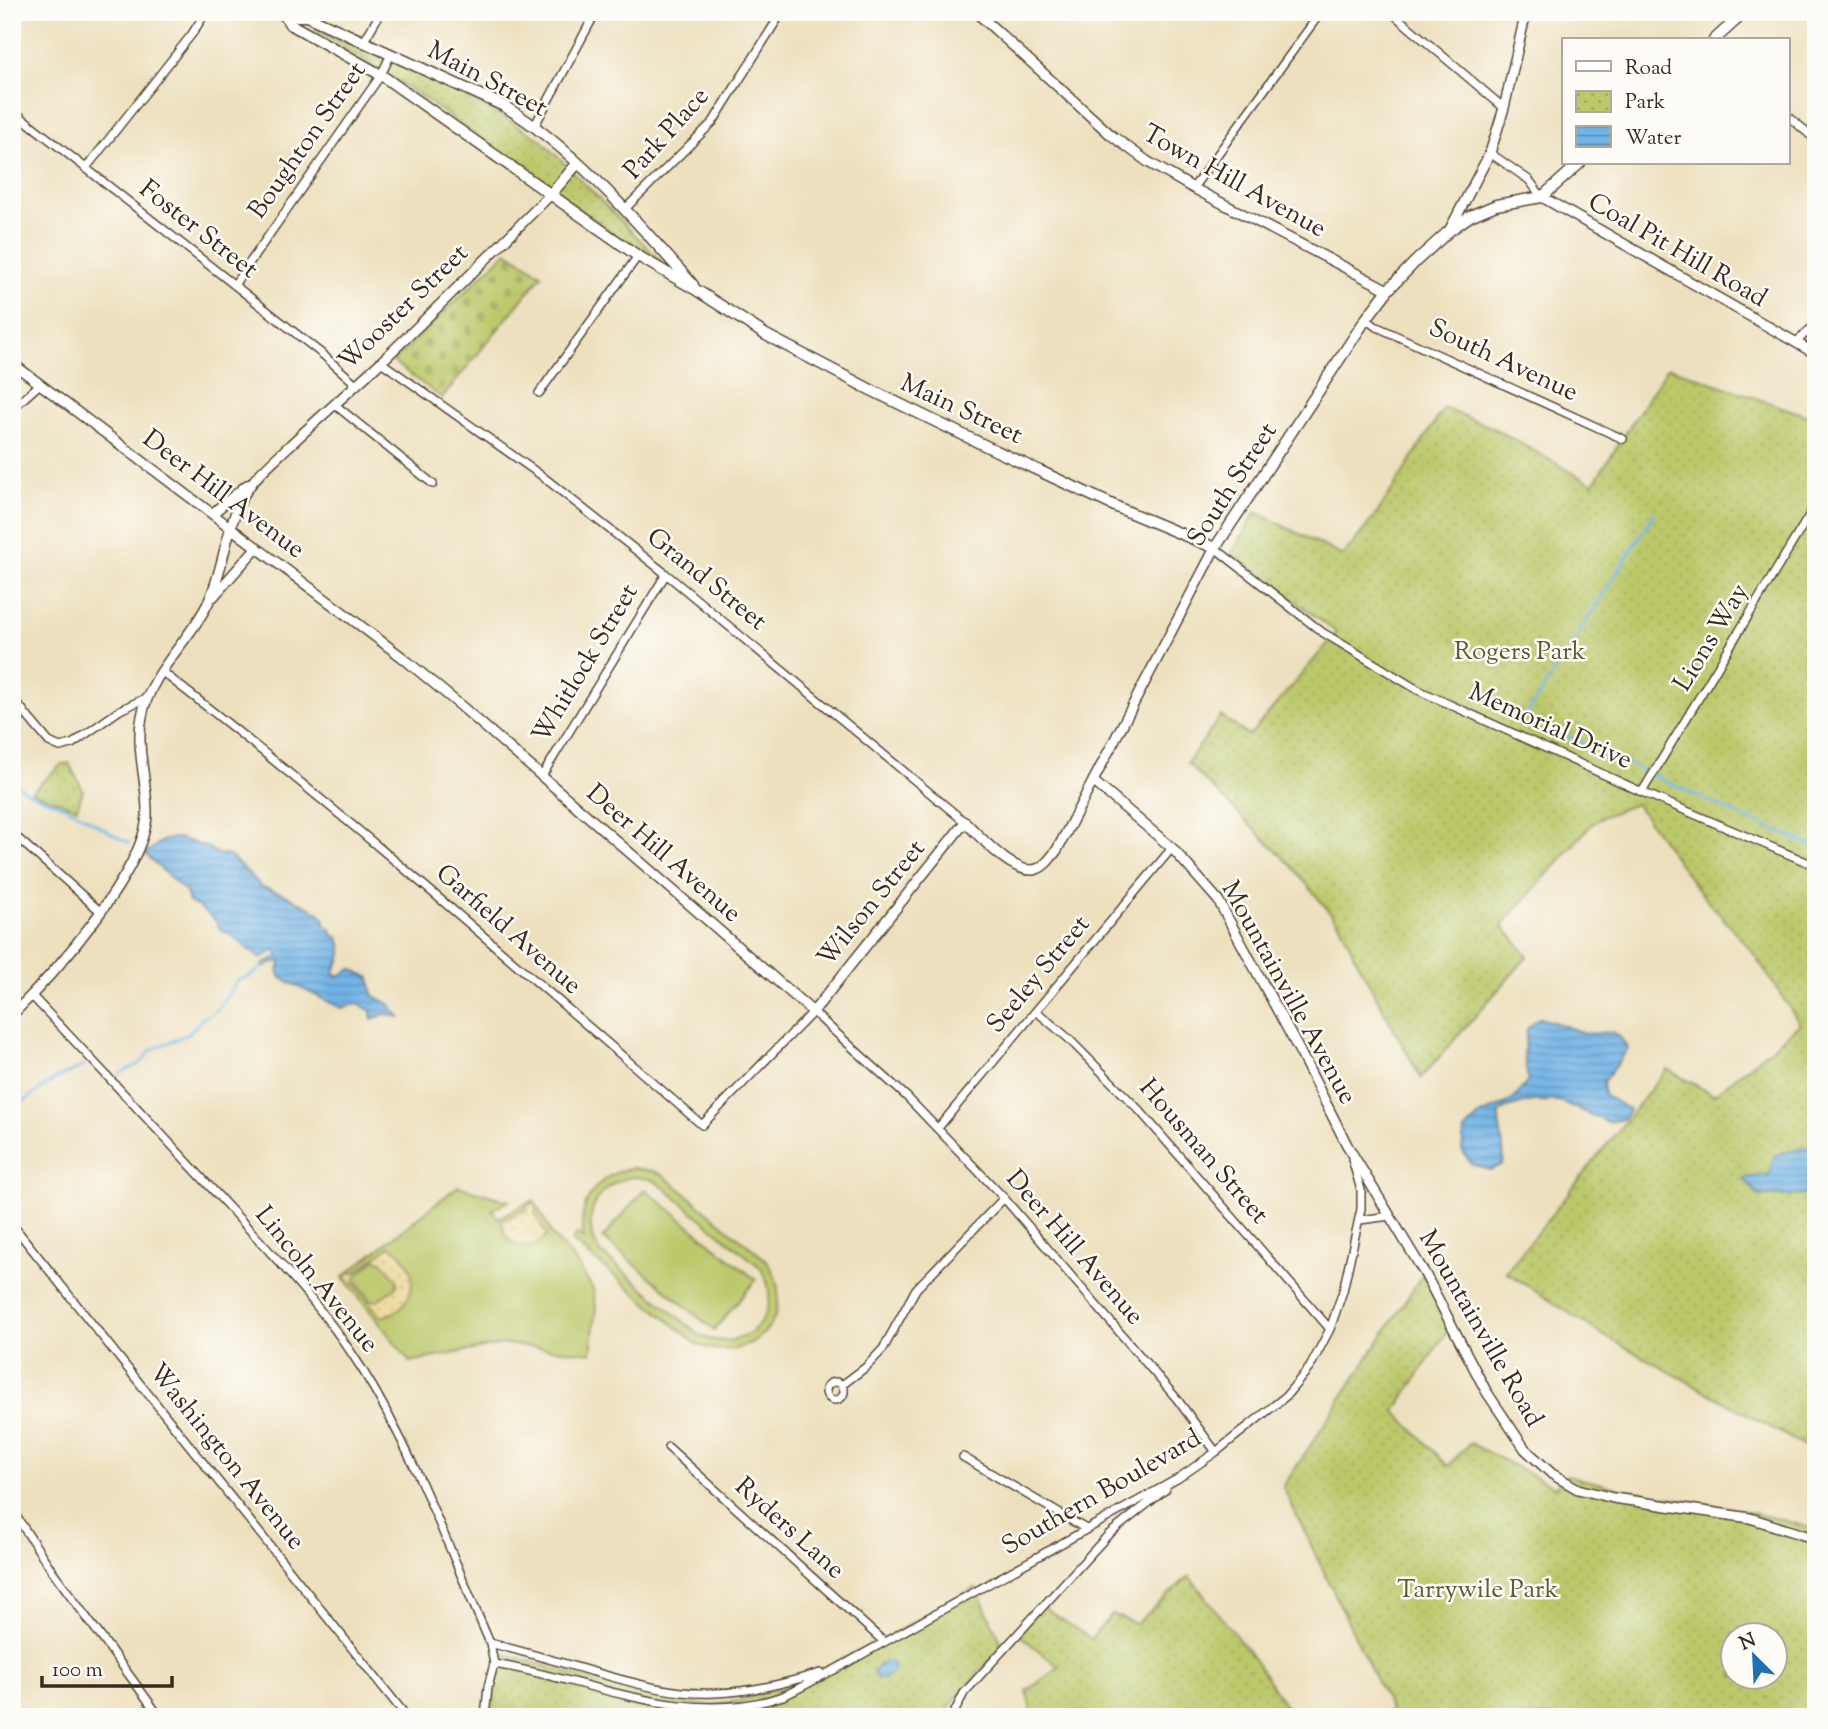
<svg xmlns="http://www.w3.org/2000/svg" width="1828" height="1729" font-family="'Sorts Mill Goudy',serif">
	<defs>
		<pattern id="sand-dots" width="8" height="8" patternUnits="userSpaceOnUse" patternTransform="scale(1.75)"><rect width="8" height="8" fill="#eeda9e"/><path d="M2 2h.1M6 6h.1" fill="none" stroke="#cdbb88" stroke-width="1.8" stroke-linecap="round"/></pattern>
		<pattern id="cemetery-stones" width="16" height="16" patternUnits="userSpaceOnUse" patternTransform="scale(1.75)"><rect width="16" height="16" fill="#bcc86a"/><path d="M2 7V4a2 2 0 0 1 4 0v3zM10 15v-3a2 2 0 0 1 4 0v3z" fill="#a2ac5b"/></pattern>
		<pattern id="park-dots" width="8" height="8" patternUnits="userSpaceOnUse" patternTransform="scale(1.75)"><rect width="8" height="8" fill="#bcc86a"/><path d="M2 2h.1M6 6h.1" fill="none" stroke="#a2ac5b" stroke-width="1.8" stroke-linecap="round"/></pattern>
		<pattern id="water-rules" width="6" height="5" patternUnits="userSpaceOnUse" patternTransform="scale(1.75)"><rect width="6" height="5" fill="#72b4e7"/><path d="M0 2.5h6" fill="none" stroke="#5f93bb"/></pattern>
	</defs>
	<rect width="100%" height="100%" fill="#fdfcf7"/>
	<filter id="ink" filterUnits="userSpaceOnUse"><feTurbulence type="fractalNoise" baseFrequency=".0143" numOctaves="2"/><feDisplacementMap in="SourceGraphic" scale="14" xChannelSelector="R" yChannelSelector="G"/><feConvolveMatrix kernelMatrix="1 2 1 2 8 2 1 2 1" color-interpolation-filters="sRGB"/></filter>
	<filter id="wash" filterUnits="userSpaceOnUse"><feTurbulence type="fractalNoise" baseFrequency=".00686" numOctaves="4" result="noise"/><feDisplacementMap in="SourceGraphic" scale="28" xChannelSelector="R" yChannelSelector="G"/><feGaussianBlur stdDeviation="1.57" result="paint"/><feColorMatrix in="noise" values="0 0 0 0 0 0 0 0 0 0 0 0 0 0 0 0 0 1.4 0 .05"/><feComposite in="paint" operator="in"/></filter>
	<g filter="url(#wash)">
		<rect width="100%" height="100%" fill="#ede0be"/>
		<!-- grass -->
		<path fill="#bcc86a" stroke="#7c7944" stroke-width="2" fill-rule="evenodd" d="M632,1168L653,1171L663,1175L767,1261C801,1313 753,1368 697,1344L572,1241L577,1234L584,1239C576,1204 596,1175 632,1168ZM632,1177L650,1179L658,1183L760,1267C788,1310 748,1356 701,1336L600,1252C579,1220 595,1184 632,1177Z
			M458,1186L509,1201L492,1210L498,1218L534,1200L553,1236L576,1262L593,1289L596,1308L591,1353L504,1344L410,1362L343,1277Z
			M645,1189L756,1280L714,1330L603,1238Z"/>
		<!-- sand -->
		<path fill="url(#sand-dots)" stroke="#94825e" stroke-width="2" fill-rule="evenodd" d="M533,1203L537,1208L535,1213L547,1236L534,1246L519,1247L505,1236L502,1220L527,1210L528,1205Z
			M390,1246C422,1262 419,1310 381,1317L354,1282L349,1281L346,1277L348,1273H355ZM376,1259L382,1261L397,1280V1286L377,1301L371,1300L356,1280L357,1275Z"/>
		<!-- cemetery -->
		<path fill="url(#cemetery-stones)" stroke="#7c7944" stroke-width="2" d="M507,251L542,275L442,398L393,362Z"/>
		<!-- park -->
		<path fill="url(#park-dots)" stroke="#7c7944" stroke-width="2" fill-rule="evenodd" d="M314,29L358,45L485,106L540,139L661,261L658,265L422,97Z
			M1668,367L1816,419V1438L1808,1448L1603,1335L1506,1272L1667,1069L1714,1095L1800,1024L1752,951L1699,891L1636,804L1604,816L1591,825L1502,925L1528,956L1421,1078L1361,969L1341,926L1292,866L1187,763L1221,716L1249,736L1337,633L1232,553L1256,512L1343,556L1378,512L1444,408L1493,428L1593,484Z
			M69,763L83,790L77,808L31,792L62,764Z
			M1423,1274L1450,1327L1395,1411L1448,1466L1470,1443L1555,1487L1567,1475C1649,1499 1735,1503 1816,1530V1717H1390L1393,1715L1283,1487ZM1734,1634H1776V1676H1734Z
			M1189,1576L1254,1659L1293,1717H1032L1027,1691L1059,1667L1016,1632L1040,1605L1091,1639L1112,1614L1136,1624Z
			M976,1588L1003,1646L958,1695L943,1717H492L499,1652L644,1696L708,1705L739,1701L790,1685L887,1637Z"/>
		<!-- water -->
		<path fill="url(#water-rules)" stroke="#566f82" stroke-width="2" d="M178,838L207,847L218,854L230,856L262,887L286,895L318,912L324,918L326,927L331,928L332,935L338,937C345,951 343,958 334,970L335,973L339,976L352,969L370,978L373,995L389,1004L400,1017L385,1014L372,1019L371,1011L359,1004L341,1008L281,978L278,970L282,961L271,963L264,968L262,965L278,957V953L273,951L261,958C246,950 235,935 219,928L216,921L199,907L189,902L186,892L144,853C159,848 154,839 178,838Z
			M1539,1018C1556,1021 1570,1030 1586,1033C1606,1037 1612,1021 1628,1049L1603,1082L1604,1094L1629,1110L1624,1119L1607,1122L1560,1101H1532L1507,1108L1499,1113C1498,1133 1506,1143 1503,1164L1490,1170L1471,1164L1462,1150L1464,1132L1479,1116L1513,1100L1528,1081L1524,1054L1527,1029Z
			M1816,1145V1195L1759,1196L1743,1178L1769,1175L1775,1155Z
			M885,1662H891L894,1666L893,1672L884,1679H878L873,1674L876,1668Z"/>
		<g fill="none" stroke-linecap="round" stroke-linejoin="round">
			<!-- stream -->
			<path stroke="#72b4e7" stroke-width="2.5" d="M1655,513L1526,716L1745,818L1816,847
				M12,779C32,801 52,798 76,812C94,822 110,834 129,843
				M119,1074L141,1063L151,1050L188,1034L202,1019L218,1009L237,981L250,976L266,965
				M12,1110L55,1079L84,1066"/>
		</g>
	</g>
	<g filter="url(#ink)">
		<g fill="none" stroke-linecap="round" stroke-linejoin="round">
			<!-- minor casing -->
			<g stroke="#564536" stroke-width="10">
				<path id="minor" d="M1391,12L1504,108
					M364,41L381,12
					M12,110L322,354L356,384
					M1788,116L1816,140
					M535,125L596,12
					M1490,153L1529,180L1542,197
					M86,168L192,34L206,12
					M1193,188L1321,12
					M624,210L713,122L782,12
					M234,285L381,75L391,54
					M1366,319L1375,326L1623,439
					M1795,343L1816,324
					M381,362L542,476L666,574L965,822
					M539,393L638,256
					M334,404L433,484
					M12,409L40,384
					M1215,548L1322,632L1418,690L1642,792L1816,866
					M161,671C347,815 524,971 702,1125L813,1012L906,1096L1004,1198L1177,1399L1216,1452
					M12,698L49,742L60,747L72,744L120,710L148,697
					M12,719L23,710
					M542,776L666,574
					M1642,792L1816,504
					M12,833L101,912
					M32,996C96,1064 160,1132 224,1202C273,1255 323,1307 362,1369C415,1454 450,1552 490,1643L494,1664L488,1687L485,1717
					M1036,1011L1068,1038L1140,1111L1330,1329
					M938,1128L1172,848
					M1360,1220L1390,1216
					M12,1224L407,1717
					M826 1391a9 9 0 1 1 18 0a9 9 0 1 1-18 0Z
					M842,1385L866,1367L883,1349L916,1289L1004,1198
					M668,1447L883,1641
					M963,1457L1086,1529
					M12,1510L51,1569L160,1717
					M490,1643C525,1652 559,1662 594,1672C633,1683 673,1695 715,1693C751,1692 786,1683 820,1673
					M494,1664C589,1679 686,1729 783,1696C801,1688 819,1677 836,1669L1177,1479L1216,1452L1286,1396L1310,1367L1330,1329L1343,1291L1361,1209V1190L1352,1159
					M952,1717L964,1693L1108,1535L1166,1489"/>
			</g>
			<!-- tertiary casing -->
			<g stroke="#564536" stroke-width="12">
				<path id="tertiary" d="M976,12L1111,135L1148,162L1193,188L1388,290
					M1542,197L1816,354
					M1450,229L1490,153L1504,108L1526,12
					M12,363L402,657L461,706L813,1012L965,822C980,836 1015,877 1037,869C1046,866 1051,857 1057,850L1215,548
					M213,513L247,485
					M213,597L257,547
					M1093,781L1172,848L1218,900L1300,1052L1347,1145L1425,1274L1486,1391L1525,1449L1552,1474L1578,1489L1613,1498L1750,1518L1816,1539
					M12,1015C53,975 143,873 147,816C148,783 135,749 142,716C151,671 189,642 208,603C223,571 225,534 240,502C250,480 271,463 288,447C319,418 351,390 382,361C439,307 495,250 551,194"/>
			</g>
			<!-- secondary casing -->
			<g stroke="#564536" stroke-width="13">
				<path id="secondary" d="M277,12L285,16H307L504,106C575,149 638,223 693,285
					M285,16L290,24L381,75L638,256L698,291L766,335L871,390L986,446L1119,508L1215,548L1366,319L1388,290L1416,261L1449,231L1470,216L1496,205L1542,197L1580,163
					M1714,40L1745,12
					M551,194L577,164"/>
			</g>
			<!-- minor -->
			<use href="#minor" stroke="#fff" stroke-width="7"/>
			<!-- tertiary -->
			<use href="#tertiary" stroke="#fff" stroke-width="9"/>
			<!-- secondary -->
			<use href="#secondary" stroke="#fff" stroke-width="10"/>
		</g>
	</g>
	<g text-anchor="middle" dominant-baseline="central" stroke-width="5" stroke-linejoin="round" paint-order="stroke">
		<!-- street labels -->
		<g font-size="26" fill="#3b2a1e" stroke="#fdfcf7">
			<text transform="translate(487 80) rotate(28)">Main Street</text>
			<text transform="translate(667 134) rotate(-48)">Park Place</text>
			<text transform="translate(308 141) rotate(-55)">Boughton Street</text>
			<text transform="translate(1234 182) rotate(29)">Town Hill Avenue</text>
			<text transform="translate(198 230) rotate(38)">Foster Street</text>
			<text transform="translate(1677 251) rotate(30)">Coal Pit Hill Road</text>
			<text transform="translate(404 308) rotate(-44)">Wooster Street</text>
			<text transform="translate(1503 361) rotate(25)">South Avenue</text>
			<text transform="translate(961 410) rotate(25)">Main Street</text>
			<text transform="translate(1233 485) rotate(-57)">South Street</text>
			<text transform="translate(223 495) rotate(37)">Deer Hill Avenue</text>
			<text transform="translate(706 580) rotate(39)">Grand Street</text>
			<text transform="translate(1712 638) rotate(-59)">Lions Way</text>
			<text transform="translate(586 664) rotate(-59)">Whitlock Street</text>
			<text transform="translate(1550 727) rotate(24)">Memorial Drive</text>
			<text transform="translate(663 854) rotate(41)">Deer Hill Avenue</text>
			<text transform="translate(872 904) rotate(-51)">Wilson Street</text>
			<text transform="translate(508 930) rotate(41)">Garfield Avenue</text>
			<text transform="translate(1039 975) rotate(-50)">Seeley Street</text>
			<text transform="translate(1288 993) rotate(61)">Mountainville Avenue</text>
			<text transform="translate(1203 1152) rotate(49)">Housman Street</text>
			<text transform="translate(1074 1248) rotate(49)">Deer Hill Avenue</text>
			<text transform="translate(316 1280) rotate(51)">Lincoln Avenue</text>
			<text transform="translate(1480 1329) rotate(60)">Mountainville Road</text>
			<text transform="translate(226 1457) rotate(51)">Washington Avenue</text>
			<text transform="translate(1102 1493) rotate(-30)">Southern Boulevard</text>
			<text transform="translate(789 1529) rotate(42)">Ryders Lane</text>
		</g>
		<!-- park labels -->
		<g font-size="26" fill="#625935" stroke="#fdfcf7">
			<text x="1520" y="652">Rogers Park</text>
			<text x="1478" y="1590">Tarrywile Park</text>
		</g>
	</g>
	<!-- margin -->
	<rect width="1828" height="1729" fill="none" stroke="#fdfcf7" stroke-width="42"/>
	<!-- legend -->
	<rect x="1562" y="38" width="228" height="126" fill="#fdfcf7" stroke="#afa8a0" stroke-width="2"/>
	<rect x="1576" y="61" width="35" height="10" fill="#ffffff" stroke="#afa8a0" stroke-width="2"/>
	<text x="1625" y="74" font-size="21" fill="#3b2a1e">Road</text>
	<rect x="1576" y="91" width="35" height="21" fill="url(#park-dots)" stroke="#afa8a0" stroke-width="2"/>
	<text x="1625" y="108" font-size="21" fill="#3b2a1e">Park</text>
	<rect x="1576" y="126" width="35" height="21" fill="url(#water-rules)" stroke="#afa8a0" stroke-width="2"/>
	<text x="1625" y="144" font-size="21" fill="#3b2a1e">Water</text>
	<!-- north arrow -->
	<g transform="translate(1754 1656) rotate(336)"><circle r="33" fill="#fdfcf7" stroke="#afa8a0" stroke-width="2"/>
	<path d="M0-5L12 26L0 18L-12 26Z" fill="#1f6fb2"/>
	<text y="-10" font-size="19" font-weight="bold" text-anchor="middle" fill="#3b2a1e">N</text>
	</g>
	<!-- scale -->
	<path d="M42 1676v10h130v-10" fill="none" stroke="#3b2a1e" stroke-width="3.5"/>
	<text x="52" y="1676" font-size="21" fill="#3b2a1e" stroke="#fdfcf7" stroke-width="5" paint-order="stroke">100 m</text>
</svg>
